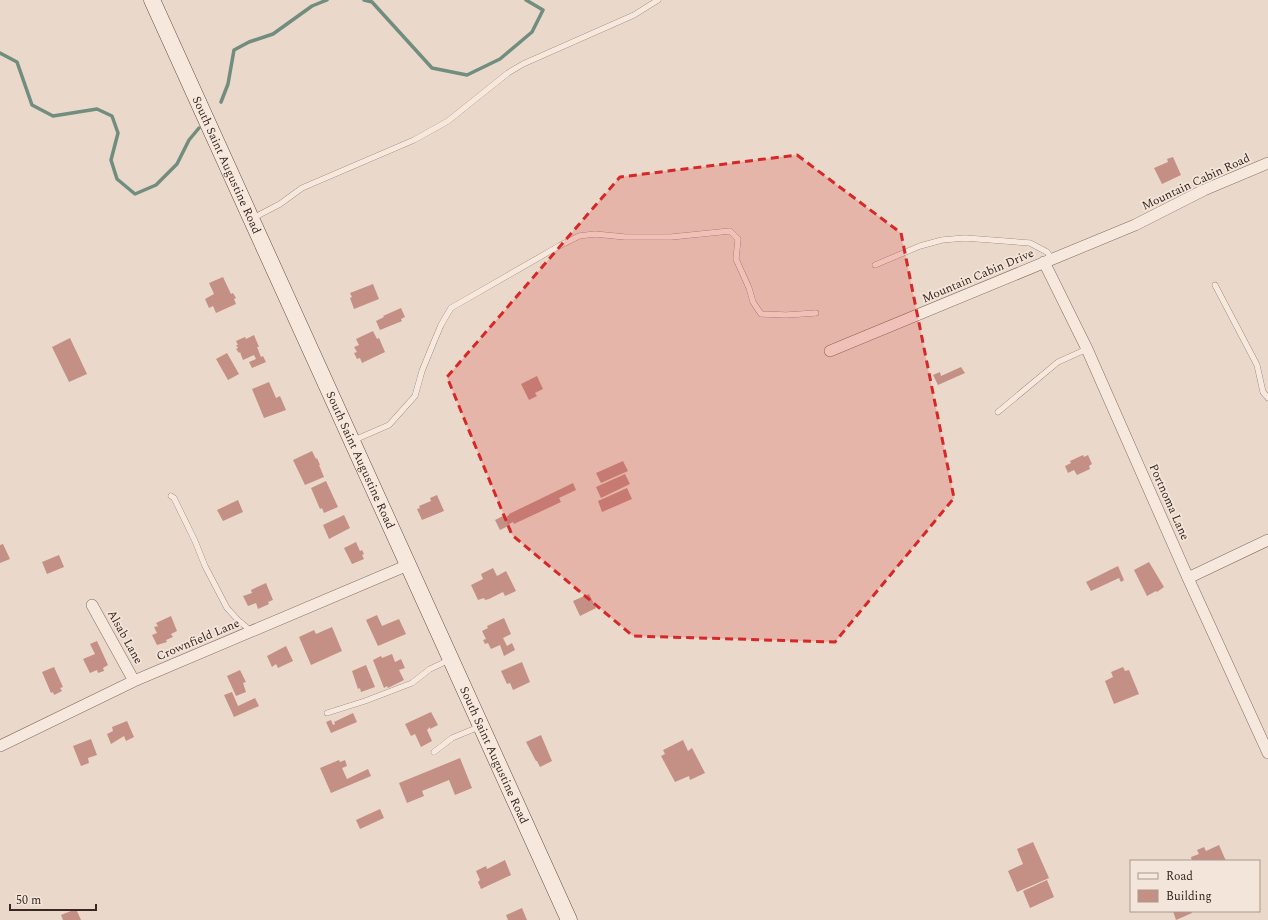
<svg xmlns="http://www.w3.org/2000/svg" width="1268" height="920" font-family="Spectral,serif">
	<rect width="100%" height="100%" fill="#ead9ca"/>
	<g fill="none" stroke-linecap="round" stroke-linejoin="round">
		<!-- stream -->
		<path stroke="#718d7f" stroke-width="3.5" d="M364,0L372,2L432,68L467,75L500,59L532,32L543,10L526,0
			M0,53L17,62L32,105L53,116L97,109L112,116L118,133L111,160L117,179L135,194L156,185L177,164L189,140L199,128
			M221,102L228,84L234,50L249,42L273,34L312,6L327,0"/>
	</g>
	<!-- building -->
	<path fill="#c48f84" d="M1173,157L1181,175L1162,184L1154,168L1168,162L1167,159Z
		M223,277L231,294L233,293L236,298L234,299L236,304L216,313L213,306L209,308L205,299L214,294L209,283Z
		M373,284L379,299L354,309L350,298L352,297L350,293Z
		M401,308L405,317L401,319L402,321L380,330L376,321L384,317L383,316Z
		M373,331L377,339L379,338L385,352L362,363L360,358L357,359L354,353L357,352L354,347L359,345L356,339Z
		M254,335L259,347H257L261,357L263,356L266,362L252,368L249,362L256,359L254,355L243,360L240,352L239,353L236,349L238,348L236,345H238L236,341L245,337L246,339Z
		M70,338L87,374L69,382L52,347Z
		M227,353L239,374L228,380L216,359Z
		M961,367L965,373L938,385L933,375L940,372L941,376Z
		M537,376L543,389L535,393L537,396L529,400L521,384Z
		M269,382L276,398L280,396L286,410L264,418L252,389Z
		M312,451L316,459L317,458L320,465H319L324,477L305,485L293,460Z
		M1083,455L1084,457L1088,455L1092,464L1089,466L1090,469L1077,475L1074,470L1068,473L1065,466L1071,463L1070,461Z
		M623,461L628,471L601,483L596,473Z
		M625,474L630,484L601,498L596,487Z
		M326,481L338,507L324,513L322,508L320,509L311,488Z
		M573,483L576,490L559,498L561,502L514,524L513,522L509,524L510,525L500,530L495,520L505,515L506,517L509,515V514Z
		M627,488L632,499L602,512L598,501Z
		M437,495L444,511L422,520L417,509L420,508L419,506L431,501L430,498Z
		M238,500L243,512L223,521L217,510Z
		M344,515L350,528L329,539L323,525Z
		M356,542L360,551L362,550L364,554L362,555L364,559L352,564L344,548Z
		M3,544L10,559L0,563V545Z
		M59,555L64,567L47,574L42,562Z
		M1149,562L1164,587L1157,592L1156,591L1147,596L1134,570Z
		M1118,566L1124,580L1121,582L1119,578L1091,591L1086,582Z
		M493,568L497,576L506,571L516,591L505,596L503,592L489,599L485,600L484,598L478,600L471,585L483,579L481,574Z
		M266,583L273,600L268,602L269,604L258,609L256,603L248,606L243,596L252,593L251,590L255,588Z
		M589,594L596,608L580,616L573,601Z
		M377,615L382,626L399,619L406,634L378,646L366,620Z
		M171,616L177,631L171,634L173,637L166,640L167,642L157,645L152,635L157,633L154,627L158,626L156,623Z
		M504,618L511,634L503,638L507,646L512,643L515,650L504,656L500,645L491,649L488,643L485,644L483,640L486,639L482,631L488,628L487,626Z
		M332,627L342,651L311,665L299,637L314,630L316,634Z
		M97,641L108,665L103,668L104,671L98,673L97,670L90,673L83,659L95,654L90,644Z
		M286,646L293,661L278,668L276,664L272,667L267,656Z
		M392,654L395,662L401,659L405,668L399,670L404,680L388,688L387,686L384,688L373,660L381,656L382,658Z
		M522,662L530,682L513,690L510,683L507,684L501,671Z
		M366,665L375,687L361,692L360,688L358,689L352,671Z
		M54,667L63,687L60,688L62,691L54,695L53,692L51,693L42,672Z
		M1123,667L1125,671L1129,670L1139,694L1114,704L1105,681L1113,677L1111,672Z
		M240,670L246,682L243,683L246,692L236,696L227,676Z
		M232,692L238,706L255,698L259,706L234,717L224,695Z
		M431,712L438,725L430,729V727L427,730L432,741L421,747L415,734L411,736L405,724Z
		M353,713L357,722L331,733L326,722L331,720L333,725L335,724L334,722Z
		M127,721L134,737L126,741L124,736L111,744L107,734L113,731L112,727Z
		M541,735L552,761L540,767L537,761H536L526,742Z
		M91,739L97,755L88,758L89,763L81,766L73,746Z
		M683,740L688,751L692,748L705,773L690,780L689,776L675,782L661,756L665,754L663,750Z
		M460,758L472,788L455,795L449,780L422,791L424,796L407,803L399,783Z
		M339,760L340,762L345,760L347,766L342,768L347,779L368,769L371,776L331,793L320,768Z
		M380,809L384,818L360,829L356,820Z
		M1033,842L1049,878L1017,892L1008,871L1023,864L1017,849Z
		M1219,845L1226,861H1192L1191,857L1199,854L1197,850L1204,847L1206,851Z
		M505,860L511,875L481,889L478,882L480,880L476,871L486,866L487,869Z
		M1047,880L1054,897L1030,908L1023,891Z
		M522,908L527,920H508L506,915Z
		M76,909L81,920H63L61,915Z
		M1173,911H1191L1192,913L1176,920Z"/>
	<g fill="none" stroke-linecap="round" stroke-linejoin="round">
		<!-- lane casing -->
		<g stroke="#856b60" stroke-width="6">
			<path id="lane" d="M253,218L280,204L302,188L414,140L448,121L508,73L523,64L634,15L658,0
				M875,265L920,246L942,240L965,238L1030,243L1047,252L1052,259
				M1215,285L1257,365L1263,392L1268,398
				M998,412L1058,362L1087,349
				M352,441L389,425L415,396L422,371L433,344L441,325L451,308L559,246L579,236L595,234L625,237H671L730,231L738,239L736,259L749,288L753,302L761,314L786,315L816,313
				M171,496L174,498L195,541L205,566L227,608L238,620L251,631
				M327,713L365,701L412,683L430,669L449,660
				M434,752L452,738L481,726"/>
		</g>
		<!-- street casing -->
		<g stroke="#856b60" stroke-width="12">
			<path id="street" d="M1044,262L1087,349L1188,578L1268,753
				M830,351L1135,225L1204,190L1268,163
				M1188,578L1268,540
				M92,605L134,681
				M0,746L134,681L408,565"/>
		</g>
		<!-- secondary casing -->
		<g stroke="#674c43" stroke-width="17">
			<g id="secondary">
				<path id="s1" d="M152,0L569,920"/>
			</g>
		</g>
		<!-- lane -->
		<use href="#lane" stroke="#f6e8dd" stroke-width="5.5"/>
		<!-- street -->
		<use href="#street" stroke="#f6e8dd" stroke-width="11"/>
		<!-- secondary -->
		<use href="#secondary" stroke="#f6e8dd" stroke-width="16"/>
	</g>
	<!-- marked area -->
	<path fill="#d62828" fill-opacity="0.2" stroke="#d62828" stroke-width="3" stroke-dasharray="8 5" stroke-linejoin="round" d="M797,155L901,233L954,498L835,642L633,636L512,535L447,377L620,177Z"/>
	<g text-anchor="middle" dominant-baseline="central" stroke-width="3.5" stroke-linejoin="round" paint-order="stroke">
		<!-- street labels -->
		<g font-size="12" fill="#382722" stroke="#f3e5d9">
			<text stroke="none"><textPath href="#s1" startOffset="181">South Saint Augustine Road</textPath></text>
			<text transform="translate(1196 182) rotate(-25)">Mountain Cabin Road</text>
			<text transform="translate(978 276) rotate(-23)">Mountain Cabin Drive</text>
			<text stroke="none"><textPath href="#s1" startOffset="505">South Saint Augustine Road</textPath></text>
			<text transform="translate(1169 502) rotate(66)">Portnoma Lane</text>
			<text transform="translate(125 637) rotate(61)">Alsab Lane</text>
			<text transform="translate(198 640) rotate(-23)">Crownfield Lane</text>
			<text stroke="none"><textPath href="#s1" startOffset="829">South Saint Augustine Road</textPath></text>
		</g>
	</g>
	<!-- legend -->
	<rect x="1130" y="860" width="130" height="52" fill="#f3e5d9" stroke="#a89990"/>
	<rect x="1138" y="873" width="20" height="6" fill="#f6e8dd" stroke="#a89990"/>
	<text x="1166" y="880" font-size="12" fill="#382722">Road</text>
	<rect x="1138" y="890" width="20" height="12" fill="#c48f84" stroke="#a89990"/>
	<text x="1166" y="900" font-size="12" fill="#382722">Building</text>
	<!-- scale -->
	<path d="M10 904v6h86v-6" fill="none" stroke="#382722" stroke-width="2"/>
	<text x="16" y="904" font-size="12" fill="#382722" stroke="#f3e5d9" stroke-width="3" paint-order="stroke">50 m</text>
</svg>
